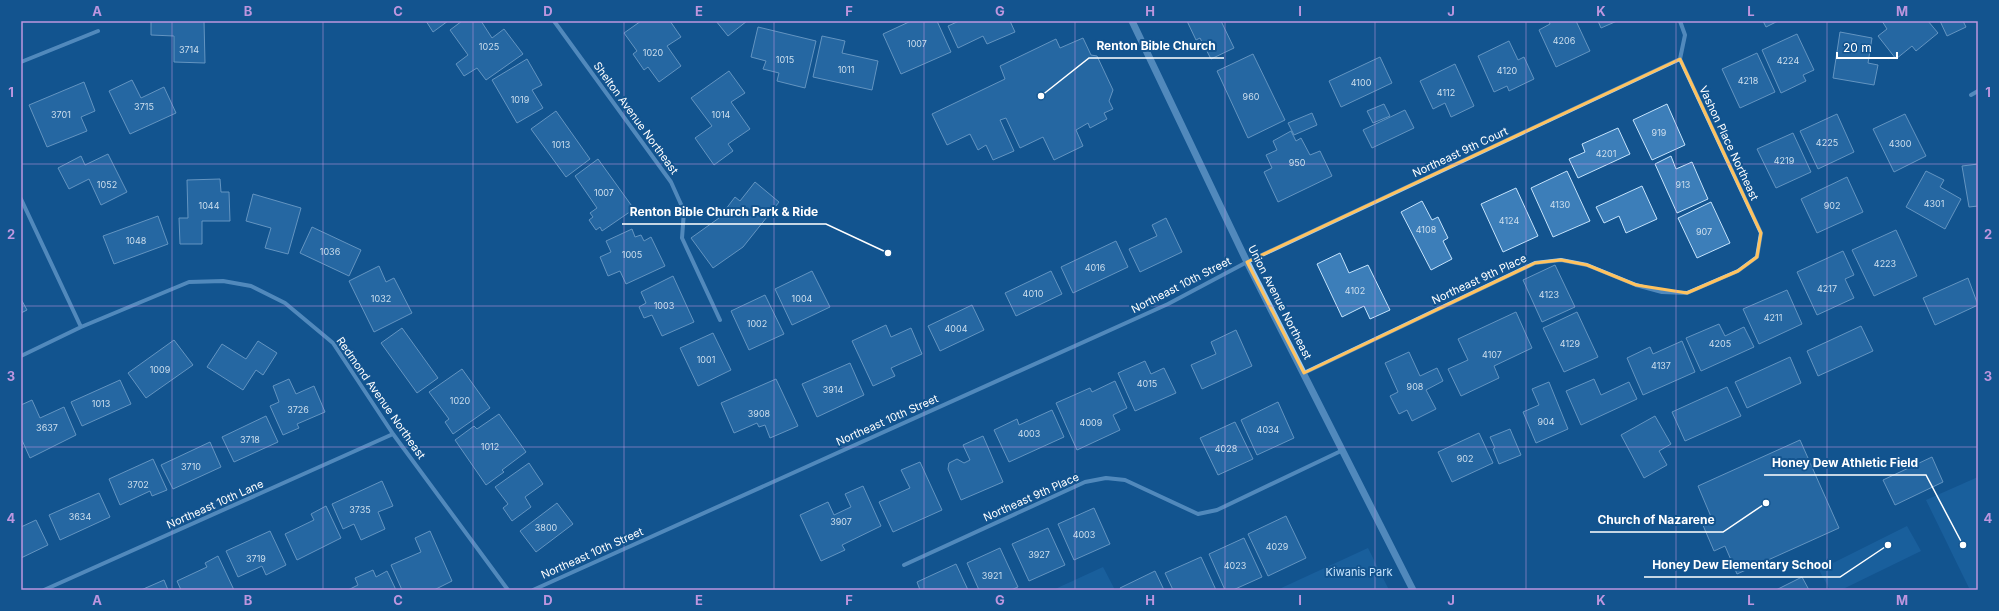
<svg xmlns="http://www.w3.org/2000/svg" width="1999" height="611" font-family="Inter,sans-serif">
	<rect width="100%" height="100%" fill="#13548f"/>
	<!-- green -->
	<path fill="#226dac" d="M1978,477V590H1970L1926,500Z
		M1907,526L1921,551L1841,590H1830L1819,570Z
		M1368,548L1389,590H1277Z
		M1103,567L1115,590H1053Z"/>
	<!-- building -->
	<path fill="#3c7eb9" stroke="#c5e3fc" d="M151,21H204L205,63L174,62V36L151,35Z
		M426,21H448L433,32Z
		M462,21H481L492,38L504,29L523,54L486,80L477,68L464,76L456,64L468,55L450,30Z
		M641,21H670L681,37L667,46L681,66L659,82L648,67L644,70L633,54L637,51L624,33Z
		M716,21H747L728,36Z
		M911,21H937L951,52L901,74L883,34Z
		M959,21H1010L1015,32L987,44L983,36L958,48L948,26Z
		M1187,21H1221L1234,48L1211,59L1200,38L1196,40Z
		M1549,21H1576L1590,51L1556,67L1539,30L1550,24Z
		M1598,21H1617L1601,28Z
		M1763,21H1778L1766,27Z
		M1928,21L1938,33L1916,51L1912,46L1896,59L1878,36L1887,29L1882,21Z
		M1940,21H1963L1966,27L1947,36Z
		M758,27L816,41L805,88L777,81L779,73L763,69L766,61L751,57Z
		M1840,32L1872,38L1868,63L1878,65L1874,85L1833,78Z
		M1797,34L1814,70L1803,75L1806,81L1781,93L1762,50Z
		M822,36L845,41L842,53L878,61L872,90L813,77Z
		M1083,38L1091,55L1097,56L1113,90L1109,101L1113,109L1104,113L1107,119L1090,128L1088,123L1076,130L1083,146L1054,160L1043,137L1020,148L1006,118L1000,120L1014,151L993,160L986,145L978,150L970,134L947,145L932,114L1005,79L1000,66L1056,39L1060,48Z
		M1509,41L1518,60L1524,57L1534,79L1509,91L1507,86L1494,92L1478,56Z
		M1757,53L1775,92L1740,108L1722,69Z
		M1253,54L1285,120L1248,138L1217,71Z
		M1380,57L1392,83L1341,107L1329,81Z
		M527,59L542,85L532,90L543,108L517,123L492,80Z
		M1455,64L1474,106L1451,117L1445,103L1433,109L1420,81Z
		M729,71L745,93L731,102L750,129L728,144L733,151L714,165L695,138L712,126L691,98Z
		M132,80L141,98L164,87L176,113L130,134L109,91Z
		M84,82L95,111L81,117L87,131L47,147L29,105Z
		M1384,104L1390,116L1373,123L1367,111Z
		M1667,104L1685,145L1652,160L1633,120Z
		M1405,110L1414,128L1372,148L1363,130Z
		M556,111L590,159L566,177L531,129Z
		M1312,113L1317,125L1294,135L1288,123Z
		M1837,114L1854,152L1818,169L1800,131Z
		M1905,114L1926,156L1894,172L1873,129Z
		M1618,128L1630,154L1578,178L1569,159L1585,152L1582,144Z
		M1291,131L1296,141L1301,138L1310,155L1320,151L1332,176L1278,202L1264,172L1272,168L1266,155L1277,150L1273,141Z
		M1793,133L1811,172L1776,188L1757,149Z
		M108,154L127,192L101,205L89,179L69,189L58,168L81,156L85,165Z
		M1671,156L1676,169L1692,162L1708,199L1677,213L1655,164Z
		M598,159L634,209L602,231L600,227L596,230L589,220L593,217L590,213L597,208L575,176Z
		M1978,164V206L1969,207L1962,166Z
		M1567,171L1590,221L1553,237L1531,188Z
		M1926,171L1944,180L1940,187L1961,199L1945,229L1906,207Z
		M1847,177L1863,212L1817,233L1801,199Z
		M220,179L221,192H229L230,221H202V244H180L179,218H188L187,180Z
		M755,182L779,202L743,247L713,268L691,238L719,218L735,197L740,201Z
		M1642,186L1657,219L1626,233L1619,216L1604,223L1596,207Z
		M1516,188L1538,236L1503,252L1481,204Z
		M253,194L301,208L288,254L265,248L271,228L246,221Z
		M1422,201L1432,220L1438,217L1448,238L1443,241L1452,259L1431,270L1401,212Z
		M1711,202L1730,243L1697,258L1678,218Z
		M158,216L168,244L114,264L103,236Z
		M1166,218L1182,252L1140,272L1129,249L1157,236L1152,225Z
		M312,227L361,250L349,276L300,253Z
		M632,229L635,237L641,235L644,241L651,237L665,266L626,284L620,271L608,276L600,257L611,252L606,241Z
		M1896,230L1917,276L1874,296L1852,250Z
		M1116,241L1128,267L1073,293L1061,267Z
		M1843,251L1854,275L1845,279L1854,298L1817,315L1797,272Z
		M1340,253L1349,273L1368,265L1390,310L1370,319L1364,306L1342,317L1317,264Z
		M1555,265L1575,307L1542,322L1523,280Z
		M379,266L386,282L394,278L412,313L374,332L349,281Z
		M812,271L830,307L792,325L775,289Z
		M1051,271L1062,294L1016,316L1005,293Z
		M673,276L694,322L662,336L652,315L644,318L639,307L646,303L641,292Z
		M1968,278L1978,305L1935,325L1923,298Z
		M1787,290L1802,324L1759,344L1743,309Z
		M765,295L784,334L749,350L731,311Z
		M21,299L27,310L21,313Z
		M972,305L984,330L940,351L928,326Z
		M1516,312L1532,348L1494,366L1499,378L1461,396L1448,369L1468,360L1458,339Z
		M1577,312L1598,357L1564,372L1543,328Z
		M1719,324L1725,336L1744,327L1754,347L1701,371L1686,338Z
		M886,325L891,337L911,328L922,354L891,368L895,376L873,386L852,341Z
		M1861,326L1873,351L1818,376L1807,351Z
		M402,328L438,378L417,393L381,343Z
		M1236,330L1252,366L1202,389L1191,365L1216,354L1211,342Z
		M713,333L731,370L698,386L680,348Z
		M174,340L193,365L146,398L128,373Z
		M258,341L277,353L263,375L256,370L243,390L207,367L222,344L246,359Z
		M1682,341L1695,372L1643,395L1627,358L1650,347L1653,354Z
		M1409,352L1420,376L1437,368L1443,381L1426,390L1436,409L1412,421L1407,410L1399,414L1390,396L1398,392L1385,363Z
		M1790,357L1801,383L1747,408L1735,382Z
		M1145,361L1151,374L1164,368L1176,393L1135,411L1118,373Z
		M850,363L864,395L817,417L802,384Z
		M462,369L490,408L453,434L445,422L449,419L429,392Z
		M289,379L296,394L314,386L325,412L297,424L299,428L283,435L270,406L279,402L273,386Z
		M776,379L798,426L770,438L765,425L759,427L757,423L734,433L721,403Z
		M1594,379L1601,395L1629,382L1637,399L1581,425L1566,391Z
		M120,380L131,404L82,426L71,402Z
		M1115,381L1127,408L1113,415L1120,430L1077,450L1056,403L1090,388L1092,392Z
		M1549,382L1568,429L1536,443L1523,412L1539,405L1532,389Z
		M1727,387L1741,416L1685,441L1672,412Z
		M32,400L40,418L64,407L76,435L30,458L21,438V405Z
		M1278,402L1294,438L1257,455L1241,420Z
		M1052,410L1064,437L1009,462L994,430L1017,419L1019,425Z
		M499,414L526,452L502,470L504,472L486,485L455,440L474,426L477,429Z
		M266,416L278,442L234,462L222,437Z
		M1655,416L1671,444L1659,451L1667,465L1644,478L1621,435Z
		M1235,422L1253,459L1218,475L1200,438Z
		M1510,429L1521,455L1499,464L1493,449L1495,448L1490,437Z
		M1479,433L1493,463L1452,482L1438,452Z
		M983,436L1003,482L961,500L948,469L949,463L957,459L964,463L970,460L963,445Z
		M1800,440L1839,528L1737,574L1725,546L1714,551L1702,523L1712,519L1698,486Z
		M210,442L221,467L173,489L161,465Z
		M1932,457L1943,482L1895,505L1883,480Z
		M153,459L167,490L152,496L150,491L120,505L109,479Z
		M920,462L942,510L893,532L879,502L910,488L901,470Z
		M529,463L543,484L525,497L531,507L512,521L503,508L508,504L495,487Z
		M382,481L393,506L378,512L385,529L361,540L354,524L343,529L332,504Z
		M863,486L881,526L842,545L845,550L821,561L800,515L828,502L834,515L851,507L845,494Z
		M99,493L110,517L60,540L49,515Z
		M557,503L573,524L536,552L520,531Z
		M326,506L341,538L297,560L285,534L314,520L311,514Z
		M1094,508L1110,544L1074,560L1058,524Z
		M1286,516L1306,558L1268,576L1248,534Z
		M36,520L48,545L21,558V527Z
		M1048,528L1065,565L1029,581L1012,544Z
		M270,531L286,565L266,575L262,566L238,577L226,551Z
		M430,531L452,581L434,590H402L391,565L421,552L415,538Z
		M1244,538L1262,577L1233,590H1225L1209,554Z
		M1000,548L1018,587L1011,590H979L967,563Z
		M218,556L234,590H181L177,581L207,567L205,563Z
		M1201,557L1216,590H1173L1165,573Z
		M956,564L968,590H920L917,582Z
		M373,570L376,577L387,571L396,590H348L358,585L355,578Z
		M1155,571L1164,590H1121L1120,588Z
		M1802,577L1809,590H1776Z
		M164,580L168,590H141Z"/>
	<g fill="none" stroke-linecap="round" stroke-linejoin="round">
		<!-- minor -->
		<path stroke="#9ecbf1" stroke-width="4" d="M554,21L671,182L684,211L682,238L720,320
			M1680,59L1685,35L1680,21
			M21,62L98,31
			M1971,95L1978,91
			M21,199L81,327L189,282L223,281L251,286L285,303L333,343L393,434L508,590
			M21,356L81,327
			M1304,373L1535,263L1561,260L1587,265L1636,285L1662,292L1687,293L1738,271L1757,257L1761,233L1680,59
			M904,565L1085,482L1106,478L1125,480L1198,514L1217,510L1343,450
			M44,590L393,434
			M533,590L1168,304L1247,262L1680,59"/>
		<!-- tertiary -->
		<path stroke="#9ecbf1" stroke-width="7" d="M1132,21L1247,262L1413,590"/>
	</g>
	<!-- marked area -->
	<path d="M0 0H1999V611H0ZM1680,59L1761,233L1757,257L1738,271L1687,293L1636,285L1587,265L1561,260L1535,263L1304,373L1247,262Z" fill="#13548f" fill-opacity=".55" fill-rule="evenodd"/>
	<path fill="none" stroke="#ffc25e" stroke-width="3" stroke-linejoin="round" d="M1680,59L1761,233L1757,257L1738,271L1687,293L1636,285L1587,265L1561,260L1535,263L1304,373L1247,262Z"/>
	<!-- grid -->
	<path fill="none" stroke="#bd96df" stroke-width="1" stroke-opacity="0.55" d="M172,21V590M323,21V590M473,21V590M624,21V590M774,21V590M924,21V590M1075,21V590M1225,21V590M1375,21V590M1526,21V590M1676,21V590M1827,21V590M21,164H1978M21,306H1978M21,447H1978"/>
	<g text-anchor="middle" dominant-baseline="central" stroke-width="4" stroke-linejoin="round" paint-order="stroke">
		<!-- number labels -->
		<g font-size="9" fill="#cedfee">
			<text x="1564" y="40">4206</text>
			<text x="917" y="43">1007</text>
			<text x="489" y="46">1025</text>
			<text x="189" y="49">3714</text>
			<text x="653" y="52">1020</text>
			<text x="785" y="59">1015</text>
			<text x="1788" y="60">4224</text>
			<text x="846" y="69">1011</text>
			<text x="1507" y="70">4120</text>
			<text x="1748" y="80">4218</text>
			<text x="1361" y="82">4100</text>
			<text x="1446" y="92">4112</text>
			<text x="1251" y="96">960</text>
			<text x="520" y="99">1019</text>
			<text x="144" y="106">3715</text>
			<text x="61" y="114">3701</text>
			<text x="721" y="114">1014</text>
			<text x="1659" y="132">919</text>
			<text x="1827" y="142">4225</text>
			<text x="1900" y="143">4300</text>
			<text x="561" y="144">1013</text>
			<text x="1606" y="153">4201</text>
			<text x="1784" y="160">4219</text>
			<text x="1297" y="162">950</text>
			<text x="107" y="184">1052</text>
			<text x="1683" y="184">913</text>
			<text x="604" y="192">1007</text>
			<text x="1934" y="203">4301</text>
			<text x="1560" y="204">4130</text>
			<text x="209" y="205">1044</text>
			<text x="1832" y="205">902</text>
			<text x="1509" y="220">4124</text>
			<text x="1426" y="229">4108</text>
			<text x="1704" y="231">907</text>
			<text x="136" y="240">1048</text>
			<text x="330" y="251">1036</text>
			<text x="632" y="254">1005</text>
			<text x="1885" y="263">4223</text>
			<text x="1095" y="267">4016</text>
			<text x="1827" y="288">4217</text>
			<text x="1355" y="290">4102</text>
			<text x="1033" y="293">4010</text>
			<text x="1549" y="294">4123</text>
			<text x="381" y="298">1032</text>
			<text x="802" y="298">1004</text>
			<text x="664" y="305">1003</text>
			<text x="1773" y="317">4211</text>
			<text x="757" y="323">1002</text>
			<text x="956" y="328">4004</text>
			<text x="1570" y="343">4129</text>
			<text x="1720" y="343">4205</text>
			<text x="1492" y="354">4107</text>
			<text x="706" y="359">1001</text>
			<text x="1661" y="365">4137</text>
			<text x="160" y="369">1009</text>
			<text x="1147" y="383">4015</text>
			<text x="1415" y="386">908</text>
			<text x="833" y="389">3914</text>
			<text x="460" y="400">1020</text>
			<text x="101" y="403">1013</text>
			<text x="298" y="409">3726</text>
			<text x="759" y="413">3908</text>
			<text x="1546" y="421">904</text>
			<text x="1091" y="422">4009</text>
			<text x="47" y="427">3637</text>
			<text x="1268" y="429">4034</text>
			<text x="1029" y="433">4003</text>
			<text x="250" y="439">3718</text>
			<text x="490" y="446">1012</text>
			<text x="1226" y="448">4028</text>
			<text x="1465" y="458">902</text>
			<text x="191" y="466">3710</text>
			<text x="138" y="484">3702</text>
			<text x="360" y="509">3735</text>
			<text x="80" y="516">3634</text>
			<text x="841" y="521">3907</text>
			<text x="546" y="527">3800</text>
			<text x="1084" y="534">4003</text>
			<text x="1277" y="546">4029</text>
			<text x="1039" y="554">3927</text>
			<text x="256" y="558">3719</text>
			<text x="1235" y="565">4023</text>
			<text x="992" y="575">3921</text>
		</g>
		<!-- street labels -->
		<g font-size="11" fill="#fff" stroke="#13548f">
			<text transform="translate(636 118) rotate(54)">Shelton Avenue Northeast</text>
			<text transform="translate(1729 143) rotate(65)">Vashon Place Northeast</text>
			<text transform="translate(1460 152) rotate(-25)">Northeast 9th Court</text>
			<text transform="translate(1479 279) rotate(-25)">Northeast 9th Place</text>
			<text transform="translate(1181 285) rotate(-27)">Northeast 10th Street</text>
			<text transform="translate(1280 302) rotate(63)">Union Avenue Northeast</text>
			<text transform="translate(381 398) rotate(55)">Redmond Avenue Northeast</text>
			<text transform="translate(887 420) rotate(-24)">Northeast 10th Street</text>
			<text transform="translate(1031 497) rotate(-24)">Northeast 9th Place</text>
			<text transform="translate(215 504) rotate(-24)">Northeast 10th Lane</text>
			<text transform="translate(592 553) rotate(-24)">Northeast 10th Street</text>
		</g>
		<!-- park labels -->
		<g font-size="11" fill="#c5e3fc" stroke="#13548f">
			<text x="1359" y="572">Kiwanis Park</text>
		</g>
	</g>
	<!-- callouts -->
	<path fill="none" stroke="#fff" stroke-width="1.5" d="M1041 96L1089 58H1224M888 253L826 224H622M1963 545L1926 475H1764M1766 503L1723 532H1590M1888 545L1840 577H1644"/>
	<g fill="#fff" stroke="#13548f" stroke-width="1.5">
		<circle cx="1041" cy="96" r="4"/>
		<circle cx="888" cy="253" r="4"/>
		<circle cx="1963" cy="545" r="4"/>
		<circle cx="1766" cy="503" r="4"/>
		<circle cx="1888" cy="545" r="4"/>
	</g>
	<g font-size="12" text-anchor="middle" font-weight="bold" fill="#fff" stroke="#13548f" stroke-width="4" stroke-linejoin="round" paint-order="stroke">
		<text x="1156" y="50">Renton Bible Church</text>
		<text x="724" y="216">Renton Bible Church Park &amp; Ride</text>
		<text x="1845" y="467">Honey Dew Athletic Field</text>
		<text x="1656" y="524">Church of Nazarene</text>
		<text x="1742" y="569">Honey Dew Elementary School</text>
	</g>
	<!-- border -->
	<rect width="1999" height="611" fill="none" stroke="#13548f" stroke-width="44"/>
	<!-- scale -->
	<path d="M1837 52v6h60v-6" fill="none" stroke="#ffffff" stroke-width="2"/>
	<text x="1843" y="52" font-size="12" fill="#ffffff" stroke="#13548f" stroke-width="3" paint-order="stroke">20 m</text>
	<rect x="22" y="22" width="1955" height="567" fill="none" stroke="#bd96df" stroke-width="1.5"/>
	<g font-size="13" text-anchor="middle" font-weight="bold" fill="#bd96df">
		<text x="97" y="16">A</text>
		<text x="248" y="16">B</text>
		<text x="398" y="16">C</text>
		<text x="548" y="16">D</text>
		<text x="699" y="16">E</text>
		<text x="849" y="16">F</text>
		<text x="1000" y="16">G</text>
		<text x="1150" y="16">H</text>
		<text x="1300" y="16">I</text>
		<text x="1451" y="16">J</text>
		<text x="1601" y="16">K</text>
		<text x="1751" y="16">L</text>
		<text x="1902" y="16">M</text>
		<text x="11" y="97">1</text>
		<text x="1988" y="97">1</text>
		<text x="11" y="239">2</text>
		<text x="1988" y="239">2</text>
		<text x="11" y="381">3</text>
		<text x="1988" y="381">3</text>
		<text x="11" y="523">4</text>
		<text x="1988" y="523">4</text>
		<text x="97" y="605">A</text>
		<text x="248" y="605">B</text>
		<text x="398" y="605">C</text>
		<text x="548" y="605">D</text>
		<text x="699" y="605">E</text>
		<text x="849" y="605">F</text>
		<text x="1000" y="605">G</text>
		<text x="1150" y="605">H</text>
		<text x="1300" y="605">I</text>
		<text x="1451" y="605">J</text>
		<text x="1601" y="605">K</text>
		<text x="1751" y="605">L</text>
		<text x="1902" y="605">M</text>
	</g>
</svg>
